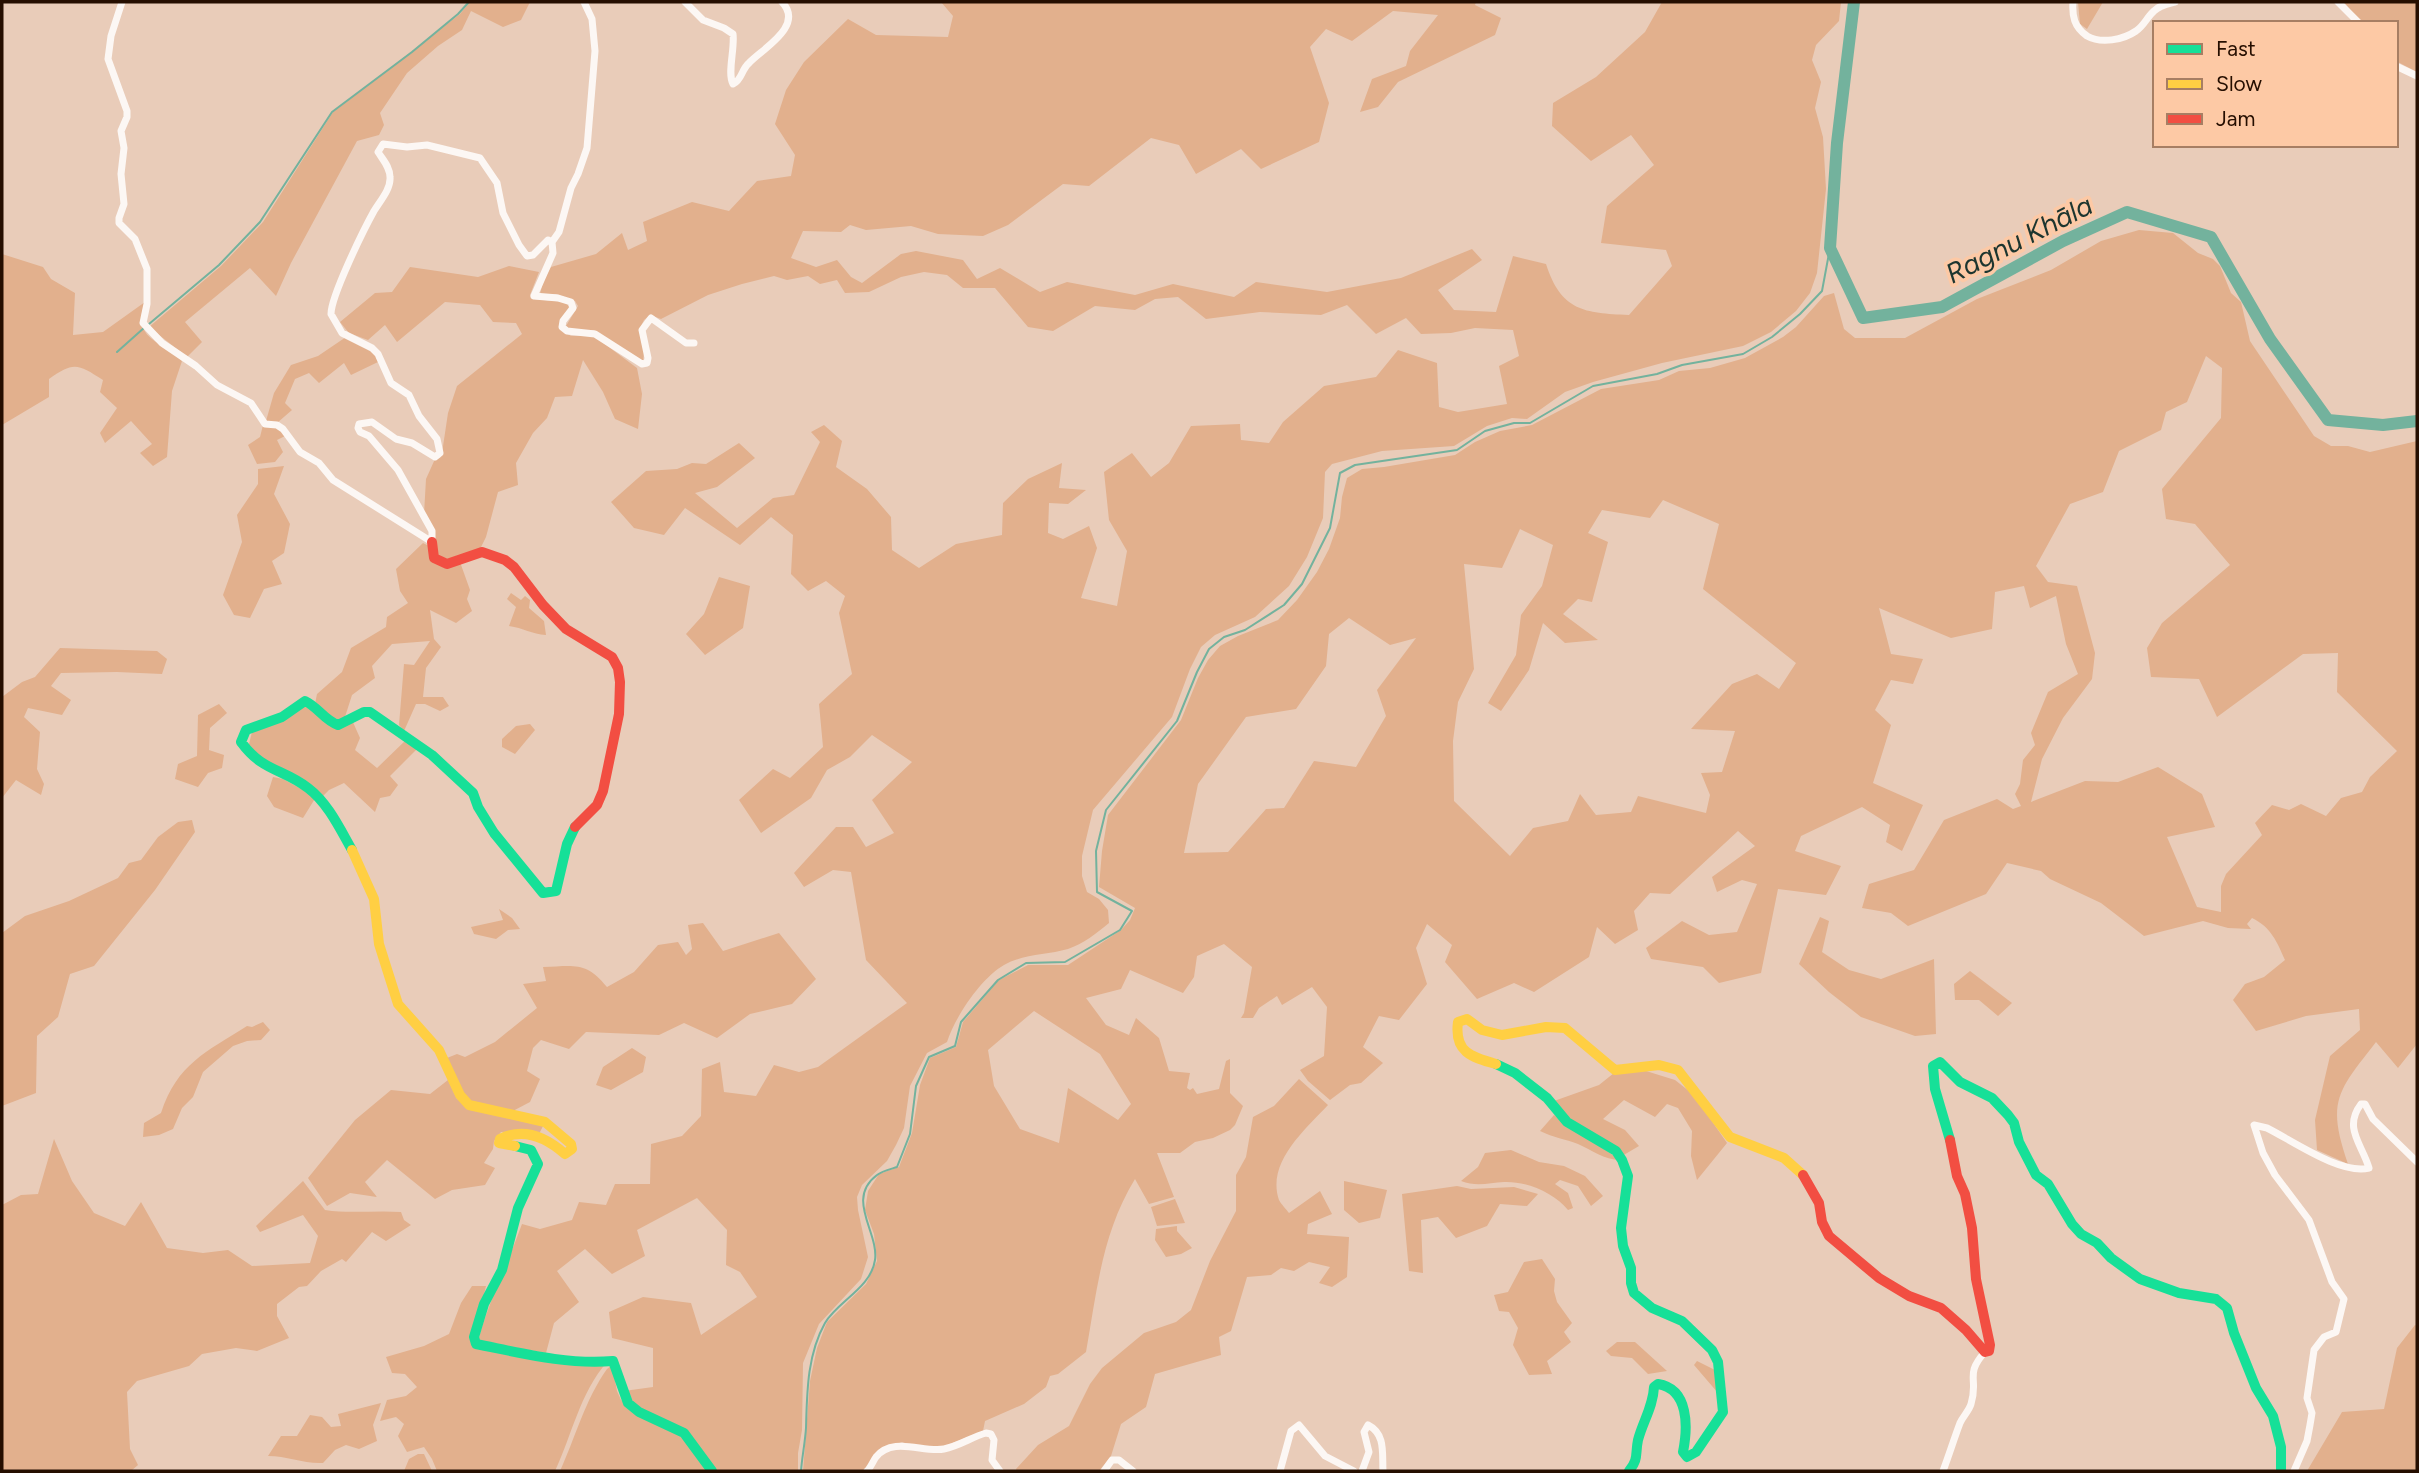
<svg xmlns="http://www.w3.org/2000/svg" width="2419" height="1473" font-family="Figtree,sans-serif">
	<rect width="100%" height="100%" fill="#e9ccb9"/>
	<!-- green -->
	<path fill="#e2b08d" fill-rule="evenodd" d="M470,2H530L521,20L503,27L471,11L462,30L438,46L407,73L380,113L384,125L379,135L357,141L291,263L276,296L250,268L185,322L202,342L187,357L149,327L221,266L263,222L333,112L460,14Z
		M941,2H1476L1475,5L1501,18L1495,35L1398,82L1378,107L1360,112L1372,79L1406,66L1410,51L1438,15L1393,11L1352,41L1326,29L1310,47L1329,103L1319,142L1261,169L1241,149L1196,174L1179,145L1151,138L1089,186L1063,184L1008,225L983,236L938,234L911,226L866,230L850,225L841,232L803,231L791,258L816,267L837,260L851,277L862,283L901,254L916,251L963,260L977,279L1000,268L1040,292L1067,282L1135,295L1173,284L1234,297L1256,282L1327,292L1401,278L1472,249L1482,260L1438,290L1454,310L1496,312L1513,256L1546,264C1561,311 1584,313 1629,315L1672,266L1666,250L1601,243L1607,206L1654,165L1631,135L1591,161L1552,126L1553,103L1596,77L1645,32L1662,2H1841L1839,21L1816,45L1812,60L1821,82L1815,108L1823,137L1826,189L1817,273L1810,293L1796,311L1771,332L1743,346L1662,363L1593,382L1565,392L1527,419L1512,418L1487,426L1454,446L1382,451L1332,464L1325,472L1323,518L1307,557L1289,586L1255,617L1215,635L1201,647L1190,669L1172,717L1093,810L1082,856V876L1087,892L1099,899L1108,910L1109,923C1097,933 1083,944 1068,949C1047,955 1023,954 1004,965C981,978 955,1017 947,1042L927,1053L910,1086L904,1128L896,1145L887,1161L862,1185L857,1197L858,1210L868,1257L861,1279L819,1324L803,1363L802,1430L798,1453V1471H716L689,1434L634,1406L624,1391L653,1387V1348L612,1338L609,1312L643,1297L691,1303L701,1335L757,1297L740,1272L726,1265L727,1230L697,1198L637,1230L645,1256L612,1274L585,1249L557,1271L579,1302L554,1323L546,1353L478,1341C489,1300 508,1263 522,1224L540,1229L572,1220L579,1202L606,1205L615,1184H650L651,1144L682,1136L701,1116L702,1069L720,1062L724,1092L756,1096L774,1065L799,1072L818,1067L907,1003L866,960L851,872L833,870L804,887L794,873L836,827H853L866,847L894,833L872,800L912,762L872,735L850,757L827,770L811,798L761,833L739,800L773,769L790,778L823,747L819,704L852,674L839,613L845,596L826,581L808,591L791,574L793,535L771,517L740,545L685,508L664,535L634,528L611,502L646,471L677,469L692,463L706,464L739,443L755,458L717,487L695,493L737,528L773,498L794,495L820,442L811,432L824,425L842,441L836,467L867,489L891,517L892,550L919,568L956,544L1002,535L1003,503L1028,479L1062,463L1059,488L1086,490L1068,504L1049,503L1048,533L1063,539L1089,526L1097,548L1081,598L1117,606L1127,551L1109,520L1104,472L1132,453L1151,477L1169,463L1191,426L1240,424L1241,440L1269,443L1283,422L1324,386L1376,377L1398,350L1437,363L1439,407L1458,412L1507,404L1499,366L1519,356L1513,330L1475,328L1451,333L1421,334L1406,318L1376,334L1347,305L1321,315L1260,312L1206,319L1178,297L1155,299L1135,310L1095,306L1053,331L1028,327L995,288H963L947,275L924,272L901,277L869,292L845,293L837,280L820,284L808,276L787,280L774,276L742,284L708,295L661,319L650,315L644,320L639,330L644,353L643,361L620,350L594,330H570L566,326L578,306L575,301L556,294H540L543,282L551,267L596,254L622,233L628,250L647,241L643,222L692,202L729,211L757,181L791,176L795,155L775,124L786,90L804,62L848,19L876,35L948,37L953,16Z
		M2078,2H2103L2087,29L2080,24Z
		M2344,2H2417V72L2396,61V23H2361Z
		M2139,230L2173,233L2198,253L2213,259L2220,266L2231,293L2241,302L2250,341L2256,350L2314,436L2331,446H2348L2370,452L2417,441V1044L2398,1068L2376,1042C2338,1091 2326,1101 2348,1164L2317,1150L2315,1120L2330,1056L2360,1030L2359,1009L2306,1016L2256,1031L2233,1000L2245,984L2264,977L2285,960C2277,942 2271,927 2252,918L2247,924L2251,929L2228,928L2203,921L2144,936L2101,903L2050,879L2041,871L2007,863L1986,894L1908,926L1891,913L1862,908L1869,884L1914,870L1944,820L1997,799L2013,809L2021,806L2015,794L2020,784L2023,760L2035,745L2031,733L2048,692L2078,674L2066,644L2056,596L2030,608L2024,586L1995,592L1992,629L1951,638L1879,608L1891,654L1923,659L1913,684L1891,680L1875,710L1891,725L1873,783L1923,805L1902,851L1886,842L1890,825L1862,807L1801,836L1795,851L1841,866L1826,895L1778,889L1761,973L1719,983L1703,967L1651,959L1646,948L1682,921L1709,935L1737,932L1757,884L1742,880L1717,892L1712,877L1755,846L1738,831L1670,894L1650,893L1634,911L1638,930L1615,944L1597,927L1589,957L1534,992L1514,983L1477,999L1445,962L1452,945L1427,924L1416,948L1427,984L1399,1020L1379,1016L1363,1047L1383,1063L1361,1083L1350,1085L1330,1100L1308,1081L1300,1070L1324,1056L1327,1007L1312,987L1282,1005L1277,996L1259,1008L1253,1018H1241L1244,1013L1252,967L1224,944L1197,956L1194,977L1183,993L1130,970L1121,989L1086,998L1106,1025L1129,1035L1136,1018L1159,1038L1169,1071L1190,1073L1187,1088L1190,1090L1193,1088L1197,1094L1219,1089L1226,1061L1230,1059V1093L1243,1106L1235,1125L1230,1130L1213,1138L1195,1142L1180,1153H1157L1174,1197L1149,1204L1135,1179C1102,1233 1097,1290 1086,1352L1058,1374L1050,1376L1046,1387L1024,1404L985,1421L983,1431L942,1447L915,1446L902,1442L887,1448L864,1471H803L810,1381L817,1348L827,1322L866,1284L877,1261L874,1234L865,1210L868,1191L879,1174L899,1167L912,1133L920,1085L930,1058L956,1047L963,1022L999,980L1028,965H1068L1121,930L1130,920L1135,908L1099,887L1102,851L1108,815L1181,720L1198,678L1208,660L1220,646L1238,636L1278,620L1297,600L1317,572L1329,549L1340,518L1342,497L1347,478L1362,469L1384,467L1455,455L1475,442L1500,431L1532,425L1601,389L1659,380L1679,371L1710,368L1745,358L1783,337L1796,327L1824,296L1834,293L1844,329L1855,338H1905L1977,299L2051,270L2101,241ZM2206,356L2222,368L2221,418L2162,489L2166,519L2195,524L2230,565L2162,623L2147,648L2151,677L2199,679L2217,717L2303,654L2338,653L2337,692L2397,751L2370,777L2362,792L2341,798L2326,816L2301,804L2289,810L2272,805L2255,823L2262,835L2226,874L2221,886V912L2197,907L2167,837L2215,827L2202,794L2158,767L2118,782L2085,781L2031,802L2042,759L2063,718L2092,679L2095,653L2077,586L2048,582L2036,566L2070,504L2103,492L2119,451L2161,430L2166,412L2187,402ZM1663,500L1719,524L1703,589L1796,663L1779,689L1757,674L1732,684L1691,729L1735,731L1722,772L1701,773L1710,795L1706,813L1638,796L1631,812L1596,815L1580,794L1568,821L1533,828L1510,856L1454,801L1453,741L1458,702L1474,669L1464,564L1502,568L1520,529L1553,545L1542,586L1521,615L1516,655L1488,703L1501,711L1529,670L1543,623L1565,643L1598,640L1563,614L1578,599L1592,602L1608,542L1588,533L1602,510L1650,518ZM1349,618L1390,645L1416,638L1377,690L1386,716L1356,767L1314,761L1284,808L1266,809L1228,852L1184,853L1198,784L1246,717L1296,709L1326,666L1329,634ZM1034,1011L1100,1054L1131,1104L1118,1120L1068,1088L1059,1143L1020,1129L994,1086L988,1050Z
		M2,254L43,267L51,279L75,293L73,335L103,332L145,302C131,339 160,339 182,361L172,391L167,457L153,466L140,453L152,444L131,421L105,443L100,433L117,408L100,392L103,380C78,364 74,361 49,379V397L2,425Z
		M509,266L539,272L530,295L533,299L566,302L569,307L563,331L571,336H594L637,368L642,394L638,429L615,419L603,392L583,360L572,396L555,397L547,418L533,433L516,463L518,485L498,492L486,537L480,549L446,561L435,556V530L424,514L426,479L435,459L440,458L442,453L448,413L457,386L522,334L516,323L493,322L480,305L445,302L397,342L385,325L368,340L349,333L340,322L375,293L392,292L410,267L478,277Z
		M346,337L373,350L378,362L351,375L344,363L319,383L309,373L295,379L285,403L292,410L277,423L266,421L274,393L291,365L318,356Z
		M263,425L278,428L285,436L277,440L283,452L275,462L257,464L248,445L260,437Z
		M284,466L274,494L290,524L284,553L272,561L282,584L264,589L250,618L234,615L223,595L242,542L237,515L258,484V469Z
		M423,543L429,546L430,555L460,562L470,590L467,599L472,611L456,623L430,610L434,639L441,647L426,668L423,697H443L449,706L440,711L425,704H416L404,731L399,725L404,664L414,665L430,641L392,644L372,666L375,678L352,695L344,720L337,722L315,704L317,694L342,672L351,648L386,627L387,617L408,603L400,591L396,569Z
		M719,577L750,586L743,628L705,655L686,634L704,614Z
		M511,593L521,600L525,596L530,600L529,608L544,621L546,635C532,634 523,628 509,626L516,607L507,599Z
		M60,648L157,651L167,659L162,674L117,672L61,673L51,686L71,700L62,715L28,708L24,717L40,732L37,769L44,784L41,795L16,780L2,798V697L22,682L35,677Z
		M307,703L321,719L352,720L360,738L355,750L377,768L407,739L419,747L390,776L398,785L390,796L380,798L375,812L344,783L329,790L322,797L279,773L248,748L253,728Z
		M219,704L227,713L210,728L209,750L224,755L222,768L208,773L198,787L175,779L178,764L197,756L198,715Z
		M530,724L535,730L515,754L502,747V739L516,726Z
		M273,777L283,779L316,797L303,818L274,807L267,796Z
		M192,820L195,832L155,890L94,966L70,974L58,1017L37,1036L36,1093L2,1106V933L25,916L69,901L118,878L129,863L141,860L158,837L178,822Z
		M499,909L512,918L520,929L508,930L496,939L474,934L471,927L503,920Z
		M1820,917L1829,921L1822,952L1849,970L1881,979L1934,959L1936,1034L1915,1036L1861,1017L1829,992L1799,964Z
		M703,923L723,951L779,933L816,979L792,1004L750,1014L717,1038L684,1023L659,1035L586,1032L569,1049L541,1040L533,1048L527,1071L540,1079L530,1102L511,1112L477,1104L462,1096L447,1058L457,1054L465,1057L495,1042L537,1008L523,984L546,981L543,967C574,966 586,961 607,987L634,972L658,945L678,942L686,955L692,949L688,925Z
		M1970,971L2012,1003L1998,1016L1979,1000H1955L1954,984Z
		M263,1022L270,1030L261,1040L247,1041L233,1046L203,1072L193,1097L182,1108L173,1129L159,1135L143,1137L144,1123L161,1113C177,1064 206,1052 247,1026L252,1027Z
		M632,1048L646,1057L643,1072L611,1090L596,1085L603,1067Z
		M1646,1071L1675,1080L1694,1095L1727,1143L1697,1180L1691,1156L1692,1131L1678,1108L1667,1104L1655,1117L1624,1100L1603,1119L1625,1130L1639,1146L1622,1156L1572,1123L1554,1101L1599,1085L1614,1073Z
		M1299,1079L1328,1105C1306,1129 1266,1162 1279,1200C1281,1204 1286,1209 1289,1213L1320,1191L1332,1214L1308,1224L1307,1234L1349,1237L1347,1277L1332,1287L1319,1283L1330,1267L1309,1262L1294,1271L1281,1268L1271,1275L1247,1277L1231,1331L1219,1337L1221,1355L1155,1374L1146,1407L1121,1424L1111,1456L1099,1471H1017L1016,1469L1038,1445L1069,1426L1090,1384L1102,1368L1144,1333L1176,1322L1191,1310L1210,1261L1236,1211V1175L1246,1157L1253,1117L1274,1106Z
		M448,1080L457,1099L544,1124L539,1134L527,1131L501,1132L494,1141L493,1149L484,1163L495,1168L485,1185L452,1190L435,1199L387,1160L365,1182L377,1197L350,1193L327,1206L308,1178L355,1120L391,1090L430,1094Z
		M1554,1115L1620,1160C1604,1160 1592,1150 1578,1144C1565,1139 1554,1138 1540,1131Z
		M54,1139L72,1181L94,1213L125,1226L141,1202L167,1248L203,1253L228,1250L252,1266L310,1263L318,1236L303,1215L260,1232L256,1226L303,1181L325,1210C350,1214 375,1210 401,1212L404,1220L411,1225L386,1241L372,1232L346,1262L342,1259L321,1271L307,1286L299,1287L277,1304V1316L289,1338L257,1351L236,1348L202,1354L189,1366L137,1381L127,1392L130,1449L138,1465L131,1471H2V1205L21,1195L38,1194Z
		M1511,1150L1539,1162L1564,1166L1585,1176L1603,1196L1591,1206L1578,1186L1560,1180L1555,1184L1568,1193L1573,1208L1568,1210C1554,1193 1527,1181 1504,1182C1489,1183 1476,1187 1461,1181L1478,1167L1485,1153Z
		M1344,1181L1387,1190L1380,1218L1359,1223L1344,1210Z
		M1457,1186L1471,1189L1514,1187L1538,1194L1527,1206L1500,1204L1487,1226L1456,1238L1438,1217L1421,1220L1423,1273L1409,1271L1402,1194Z
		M1175,1199L1185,1223L1157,1226L1151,1207Z
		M1177,1226V1231L1192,1248L1181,1254L1166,1257L1155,1240L1156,1229Z
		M1542,1259L1555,1279L1554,1291L1557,1302L1572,1323L1564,1332L1571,1342L1547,1361L1552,1374L1529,1375L1513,1345L1518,1328L1509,1312L1499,1311L1494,1295L1508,1292L1524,1262Z
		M472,1286H486L473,1344L607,1362C580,1393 572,1435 555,1471H437L432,1459L424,1447L407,1452L398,1436L404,1424L396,1417L380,1421L387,1400L406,1396L417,1387L405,1374L392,1373L386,1357L424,1346L449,1334L461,1303Z
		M2415,1325L2417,1326V1471H2307L2342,1412L2384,1409L2397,1348Z
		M1617,1342H1635L1667,1371L1648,1374L1632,1358L1611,1356L1606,1351Z
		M1697,1361L1717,1371L1718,1393L1694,1365Z
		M612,1365L617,1391L621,1400L674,1430L692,1449L706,1471H560C576,1436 585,1400 607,1369Z
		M381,1403L373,1425L377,1441L359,1449L346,1445L335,1450L323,1463C304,1464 287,1456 268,1456L281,1436H297L310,1415L322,1417L331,1427L341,1426L338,1414Z
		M418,1454H424L432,1471H404L409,1459Z"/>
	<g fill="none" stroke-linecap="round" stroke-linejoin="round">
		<!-- stream -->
		<path stroke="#73b29d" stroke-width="2" d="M149,324L219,265L260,222L332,112L412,52L458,14L469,2
			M117,352L145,327
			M801,1471C802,1457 805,1443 806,1428C807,1393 807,1355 825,1323C838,1301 871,1288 875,1260C879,1232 845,1199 877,1175C882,1171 891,1169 897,1167L910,1134L916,1086L929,1057L955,1046L961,1022L998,980L1026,963L1065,962L1120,930L1132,911L1097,892L1096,851L1106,810L1177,721L1197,672L1209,649L1224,637L1245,630L1284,605L1302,584L1330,528L1340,473L1355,465L1457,450L1485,431L1514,423H1530L1593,386L1657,374L1682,365L1743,354L1772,337L1800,314L1822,291L1830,248"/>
		<!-- river -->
		<path stroke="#73b29d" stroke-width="12" d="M1854,2L1837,143L1830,248L1863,318L1942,307L2063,241L2127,212L2211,237L2270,339L2328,420L2383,425L2417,421"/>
		<!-- street -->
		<path stroke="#fcf7f4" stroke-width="7" d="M122,2L111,36L108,59L127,111V117L121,131L124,148L121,174L124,204L119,218V223L135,239L147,269V304L143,323L162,343L196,366L217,385L251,403L265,424L277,425L283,429L300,452L319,463L333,480L432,542V531L398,470L369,436L360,432L358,428L359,424L372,422L396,439L412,443L435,457L440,453L437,439L419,416L409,395L391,383L378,354L372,348L342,333L331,314C331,296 364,229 374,211C380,201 391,189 390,177C390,167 383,160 378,152L383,144L407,147L427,145L480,158L497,183L503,213L519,245L527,256L533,255L548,240L552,242L553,253L534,296L558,298L571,302L573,308L563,321L562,327L567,331L595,334L642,364L647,363L648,358L642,330L651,318L686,343H694
			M685,2L703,20L724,28L733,34C735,49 727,73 733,84C742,80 741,70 749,63C762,49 805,26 782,2
			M2073,2C2072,16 2074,27 2087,36C2101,44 2123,40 2136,31C2144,26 2147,17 2154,11C2160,5 2167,4 2175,2
			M2338,2L2359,23
			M2396,66L2417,76
			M552,242L559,232L571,188L578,174L587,148L595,51L592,19L584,2
			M867,1471C871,1467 873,1461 876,1457C893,1436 923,1453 944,1449C959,1446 972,1437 986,1433L991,1434L994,1440L992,1460L1000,1471
			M1104,1471L1112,1460H1119L1133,1471
			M1280,1471L1291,1431L1299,1425L1325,1456L1354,1471
			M1362,1471L1369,1452L1364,1432L1368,1425C1386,1434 1382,1454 1383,1471
			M1943,1471C1949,1455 1954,1439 1960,1423C1963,1416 1969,1411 1971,1404C1979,1379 1964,1375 1985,1352
			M2294,1471L2307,1441L2310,1425L2312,1413L2307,1398L2314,1350L2324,1337L2336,1332L2344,1299L2332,1282L2309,1220L2275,1175L2263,1153L2254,1125L2267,1128C2293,1141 2341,1175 2369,1168C2362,1144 2343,1128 2361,1104H2365L2373,1119L2417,1162"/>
		<!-- fast -->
		<path stroke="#16e098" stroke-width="10" d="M352,850C340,829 328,803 308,788C282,768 263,772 241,742L246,730L282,717L305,701C318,707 324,720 338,725L364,712H370L432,755L473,793L478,807L494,833L543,893L556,891L567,844L575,827
			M1496,1064L1515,1073L1547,1098L1567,1122L1616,1151L1622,1160L1628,1176L1621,1228L1623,1246L1631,1268V1283L1634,1293L1652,1308L1682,1321L1712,1350L1718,1362L1723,1412L1696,1452L1687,1457L1683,1452C1688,1427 1689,1389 1658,1384L1654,1387C1653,1407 1643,1421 1638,1440C1635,1454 1639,1459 1629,1471
			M1950,1140L1935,1089L1933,1066L1940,1062L1960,1082L1992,1098L2008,1115L2014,1123L2019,1142L2036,1175L2048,1184L2072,1224L2081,1234L2097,1243L2111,1258L2140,1279L2179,1293L2216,1299L2227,1308L2234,1333L2256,1388L2273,1416L2281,1447V1471
			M515,1146L531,1150L538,1164L518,1208L502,1270L484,1304L474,1337L476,1344C521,1353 567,1365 613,1361L628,1403L639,1412L684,1433L712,1471"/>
		<!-- slow -->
		<path stroke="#ffcf43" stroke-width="10" d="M352,850L374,899L379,944L398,1004L439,1050L460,1095L469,1105L545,1122L571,1144L572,1149L565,1154C547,1138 524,1127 500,1139L499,1143L515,1146
			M1496,1064C1471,1057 1454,1052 1458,1022L1467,1019L1482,1030L1502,1035L1546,1027L1565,1028L1615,1070L1659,1065L1678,1070L1730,1137L1784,1158L1803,1175"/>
		<!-- jam -->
		<path stroke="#f24e42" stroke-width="10" d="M432,542L434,558L447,564L482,552L505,560L514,567L543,605L566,629L612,657L618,668L620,682L619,714L603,791L597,805L575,827
			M1803,1175L1819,1203L1822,1222L1829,1236L1879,1278L1909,1296L1941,1308L1966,1330L1985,1352L1989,1351L1990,1345L1976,1279L1972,1228L1965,1194L1957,1176L1950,1140"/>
	</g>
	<g text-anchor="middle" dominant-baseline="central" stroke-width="7" stroke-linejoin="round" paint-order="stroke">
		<!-- water labels -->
		<g font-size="28" font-style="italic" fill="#1d352f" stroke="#fdc9a5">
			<text transform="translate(2019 239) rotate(-27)">Ragnu Khāla</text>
		</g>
	</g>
	<!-- border -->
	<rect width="2419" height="1473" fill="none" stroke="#250e00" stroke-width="7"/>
	<!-- legend -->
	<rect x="2153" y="21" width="245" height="126" fill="#fdc9a5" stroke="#a77e63" stroke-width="2"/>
	<rect x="2167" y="44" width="35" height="10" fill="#16e098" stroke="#a77e63" stroke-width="2"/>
	<text x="2216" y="56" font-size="21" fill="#250e00">Fast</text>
	<rect x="2167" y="79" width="35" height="10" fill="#ffcf43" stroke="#a77e63" stroke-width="2"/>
	<text x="2216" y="91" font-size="21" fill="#250e00">Slow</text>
	<rect x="2167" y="114" width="35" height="10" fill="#f24e42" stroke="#a77e63" stroke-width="2"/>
	<text x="2216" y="126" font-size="21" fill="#250e00">Jam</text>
</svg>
